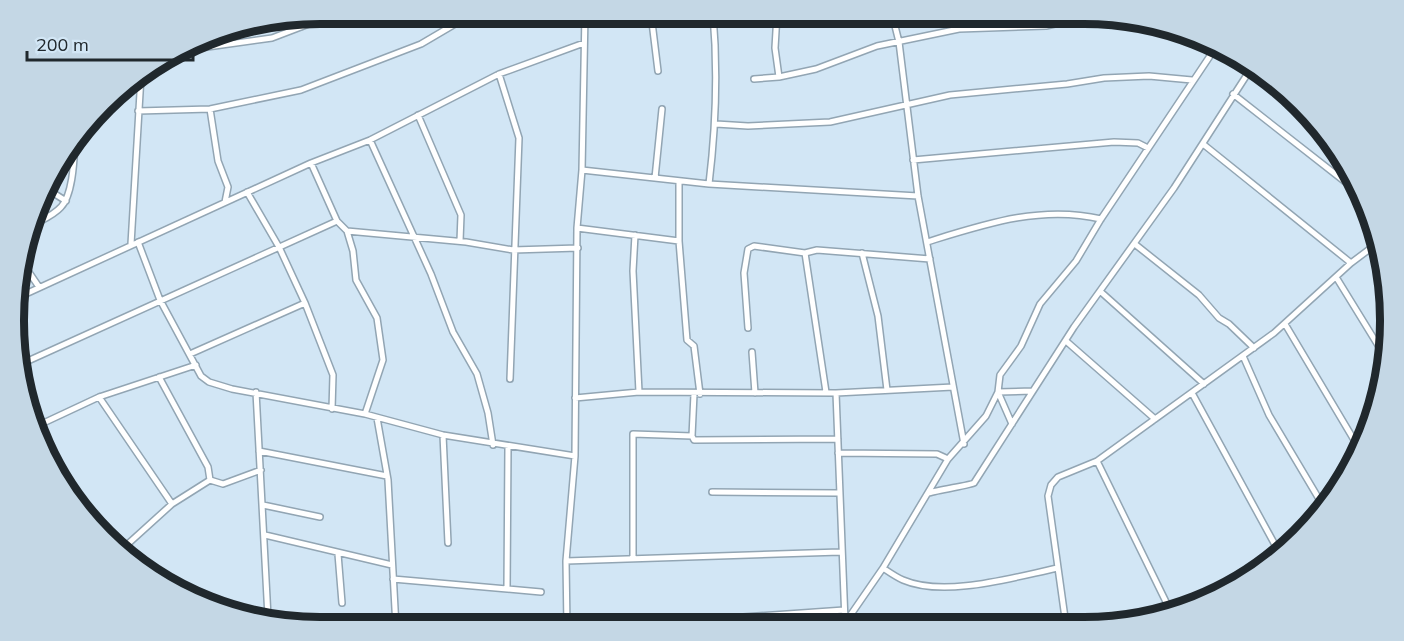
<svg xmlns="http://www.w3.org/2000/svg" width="1404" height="641" font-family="Mulish,sans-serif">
	<rect width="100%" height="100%" fill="#d2e6f5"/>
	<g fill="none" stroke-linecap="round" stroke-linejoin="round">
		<!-- minor casing -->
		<g stroke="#92a5b3" stroke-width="8">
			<path id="minor" d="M651,14L658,71
				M777,14L775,48L779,77
				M892,14L899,42L918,196L964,444
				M1013,14L1018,26
				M301,27L303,16
				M186,50L272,38L335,14
				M499,74L519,138L510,379
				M754,79L779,77L816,69L877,46L959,29L1046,26L1094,15
				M1233,94L1362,195
				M210,109L218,161L228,187L225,202
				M138,111L210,109L301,90L421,44L472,14
				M418,115L461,215L460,241
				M716,124L748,126L830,122L950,95L1067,84L1104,78L1149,76L1192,80
				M370,140L431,274L453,332L477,374L488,413L493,445
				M1203,144L1351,263
				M913,160L1114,142L1138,143L1148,148
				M311,163L337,221L347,231L353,251L356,280L377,318L383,360L365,414
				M582,170L709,184L918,196
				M655,178L662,109
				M679,181V241L687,340L694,346L700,394
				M709,184C716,126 718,71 713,14
				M47,189L66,201
				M247,192L279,247L305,303L333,375L332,409
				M33,225C42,220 54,215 61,207C73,195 74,159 75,142
				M577,228L679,241
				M347,231L466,242L513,250L578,248
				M635,235L633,271L639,392
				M138,242L160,300L201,376L209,382L232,389L365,414L443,435L575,456
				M927,242C985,224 1041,205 1101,219
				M131,244L141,76
				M1136,245L1199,295L1219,318L1229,324L1254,348
				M862,253L878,316L887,390
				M20,259L39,287
				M1336,277L1384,355
				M1101,292L1204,384
				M19,297L311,163L370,140L499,74L584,43
				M1285,324L1360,450
				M748,328L744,273L748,249L754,246L805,253
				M1066,341L1155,419
				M752,352L755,393
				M190,354L305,303
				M1243,356L1269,415L1325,509
				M19,365L337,221
				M159,377L208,467L210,480
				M256,392L268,617
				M826,392L805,253L817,250L930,259
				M836,393L845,621
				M1192,393L1280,554
				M694,394L692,436L694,440L838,439
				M99,397L172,504
				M575,398L639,392L836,393L953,387
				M377,418L388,480L396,627
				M1012,424L998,392L1033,391
				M37,426L99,397L196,365
				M443,435L448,543
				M259,451L387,476
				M838,453L937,454L948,459
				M1097,461L1170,610
				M210,480L223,484L261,470
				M712,492L839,493
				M929,493C938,490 971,485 974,483L1074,327L1174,188L1250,70
				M263,505L320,517
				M265,535L392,565
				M119,552L172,504L210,480
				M338,554L342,603
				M633,557V434L692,436
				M566,561L840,552
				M883,568C889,572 896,577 903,580C945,598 1014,577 1058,568
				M393,579L541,592
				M507,589L508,447
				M1144,619L1170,610L1207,601
				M1066,625L1048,496L1051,485L1058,477L1097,461L1274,333L1351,263L1375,245
				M843,626L883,568L948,459L986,416L998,392L1000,375L1021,346L1040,304L1076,261L1101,219L1216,47
				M567,627L566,561L575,456L577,228L582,170L585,14
				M602,627L844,610"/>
		</g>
		<!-- minor -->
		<use href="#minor" stroke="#fff" stroke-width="5"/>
	</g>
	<!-- crop -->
	<path d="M0 0H1404V641H0ZM320 24H1084A296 296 0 0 1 1380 320V321A296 296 0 0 1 1084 617H320A296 296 0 0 1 24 321V320A296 296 0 0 1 320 24Z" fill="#c4d7e5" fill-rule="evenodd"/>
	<path fill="none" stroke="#20282d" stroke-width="8" d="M320 24H1084A296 296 0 0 1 1380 320V321A296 296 0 0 1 1084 617H320A296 296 0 0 1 24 321V320A296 296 0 0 1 320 24Z"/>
	<!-- scale -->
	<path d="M27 51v9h166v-9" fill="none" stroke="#20282d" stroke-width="3"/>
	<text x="36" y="51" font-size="18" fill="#20282d" stroke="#d2e6f5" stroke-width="4.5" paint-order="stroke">200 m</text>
</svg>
